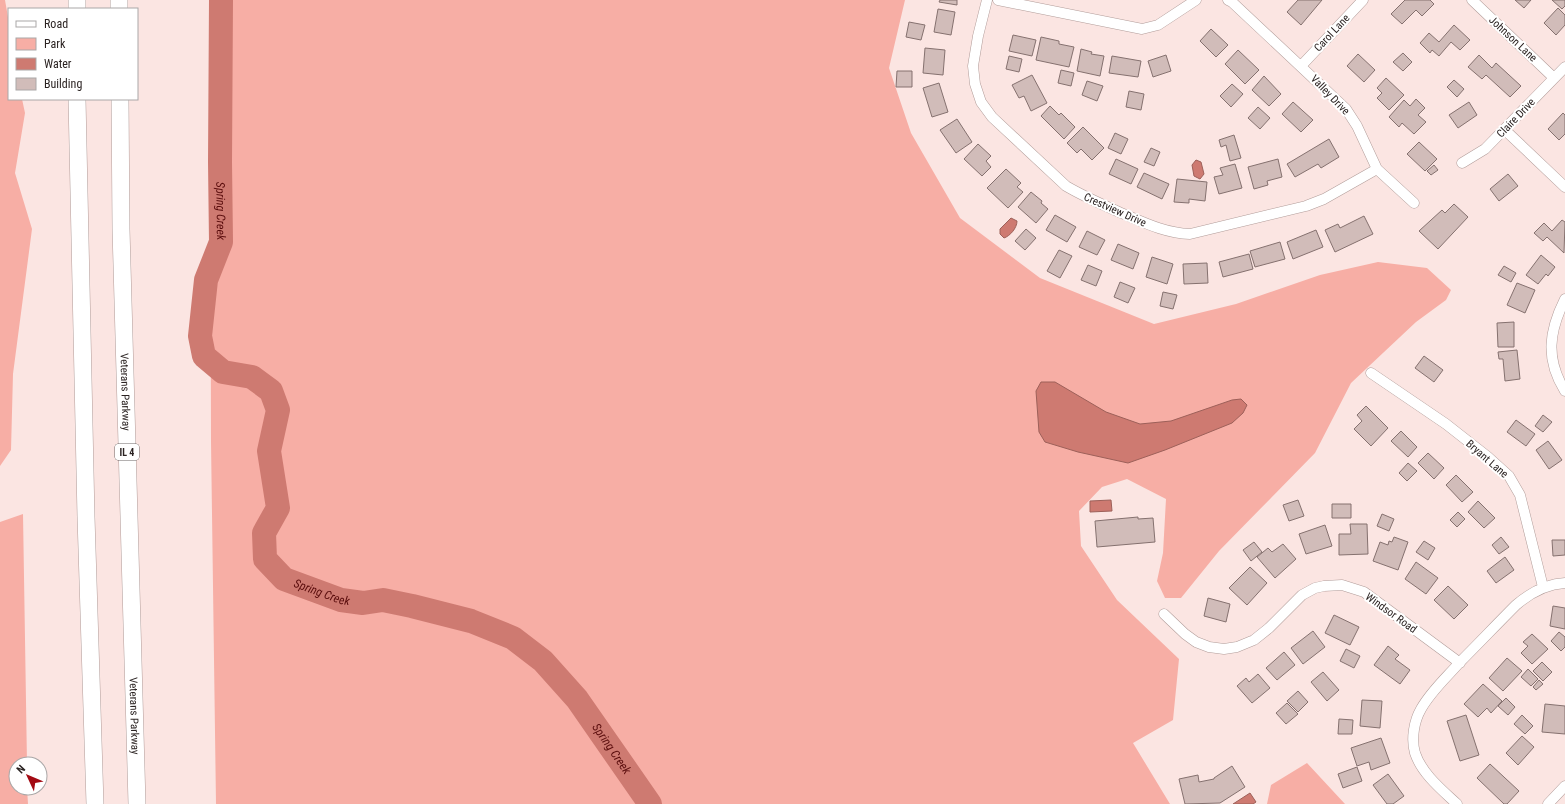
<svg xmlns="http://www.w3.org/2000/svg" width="1565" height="804" font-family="'Roboto Condensed',sans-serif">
	<rect width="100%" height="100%" fill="#fbe5e2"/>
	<!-- green -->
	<path fill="#f7aea5" d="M0,0H5L9,23V99H22L25,113L15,173L32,229L13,374L11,450L0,466Z
		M210,0H905L889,68L911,133L960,218L1040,278L1154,324L1236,304L1320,275L1378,262L1427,268L1451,290L1446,300L1416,322L1351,383L1315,453L1219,551L1181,598H1165L1157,581L1163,553L1166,499L1127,479L1102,487L1079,511L1081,546L1117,600L1179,659L1173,720L1133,743L1170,804H216L211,441Z
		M23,514L27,764H16V788H27L28,804H0V522Z
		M1307,763L1345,804H1267L1271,785Z"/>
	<!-- water -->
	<path fill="#ce7a71" stroke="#9d6059" d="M1196,160L1201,162L1204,174L1200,179L1194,176L1192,165Z
		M1011,218L1017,221C1017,228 1010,236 1004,238L1000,234V229Z
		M1041,382H1055L1106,412L1140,424L1171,421L1232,400L1241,399L1247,405L1243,413L1232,423L1165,450L1128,463L1078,452L1045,442L1039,432L1036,391Z
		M1111,500L1112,511L1090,512V501Z
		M1250,793L1256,802L1253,804H1233Z"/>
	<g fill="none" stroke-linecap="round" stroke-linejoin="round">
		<!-- river -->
		<path stroke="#ce7a71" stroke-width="24" id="s1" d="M221,0L220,162L221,242L206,280L200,336L204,356L223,372L252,377L271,391L278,410L269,451L278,508L264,533L265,559L284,579L341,600L363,603L383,600L412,606L471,621L513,638L543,661L577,699L650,804"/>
	</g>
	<!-- building -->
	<path fill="#d1bcb9" stroke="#85716f" d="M940,0H957V5L939,2Z
		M1298,0H1322L1301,25L1287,12Z
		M1405,0H1430L1434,4L1422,16L1416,10L1402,24L1391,14Z
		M1515,0H1531L1524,8Z
		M1552,0H1565V6L1562,9Z
		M1558,8L1565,15V25L1556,35L1544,23Z
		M938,9L955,12L951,35L934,32Z
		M909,22L925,25L921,40L906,37Z
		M1454,25L1470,40L1460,50L1451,42L1439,56L1432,50L1430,53L1420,43L1429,33L1439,42Z
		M1211,29L1228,45L1216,57L1200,41Z
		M1013,35L1036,40L1032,56L1009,51Z
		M1041,37L1059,41V44L1074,47L1069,67L1036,60Z
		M925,48L945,50L943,75L923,73Z
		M1081,49L1092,52L1091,54L1104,56L1100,76L1077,71Z
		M1238,50L1259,70L1245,84L1225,64Z
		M1403,53L1412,62L1403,71L1393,62Z
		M1358,54L1375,70L1364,82L1347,66Z
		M1166,55L1171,71L1153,77L1148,61Z
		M1479,55L1492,68L1496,63L1521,86L1510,97L1486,75L1482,79L1468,67Z
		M1009,56L1022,59L1019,72L1006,69Z
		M1112,56L1141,61L1138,77L1109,73Z
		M1061,70L1074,73L1071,86L1058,83Z
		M897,71H912V87H896Z
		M1032,75L1047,103L1031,111L1024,96L1019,98L1012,85Z
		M1264,76L1281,94L1269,106L1252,90Z
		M1386,78L1404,95L1389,110L1377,98L1382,93L1377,88Z
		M1454,80L1464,89L1457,97L1447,87Z
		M1087,81L1103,86L1097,101L1082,95Z
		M939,83L948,112L932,117L923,88Z
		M1232,84L1243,94L1231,107L1220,96Z
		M1129,91L1144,94L1141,110L1126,107Z
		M1416,99L1425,108L1418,115L1426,122L1414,134L1402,123L1399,127L1389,117L1404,100L1410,106Z
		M1293,102L1313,120L1301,132L1282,114Z
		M1469,102L1477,115L1458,128L1449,115Z
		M1050,106L1059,115L1061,113L1075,127L1064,139L1041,116Z
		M1258,107L1270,118L1260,129L1248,118Z
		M1563,113L1565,115V134L1559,140L1548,129Z
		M957,119L972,142L956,153L940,130Z
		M1083,127L1104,148L1092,160L1081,149L1077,153L1067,143Z
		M1115,133L1128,139L1121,154L1108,148Z
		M1234,135L1241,158L1230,161L1226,145L1221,147L1219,140Z
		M1329,139L1339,157L1321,168L1318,164L1295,177L1287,164Z
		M1419,142L1437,159L1425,171L1407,154Z
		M978,144L991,156L986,161L991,167L982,176L964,159Z
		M1151,148L1160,152L1154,166L1144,162Z
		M1116,159L1138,169L1131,184L1109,174Z
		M1278,159L1282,177L1267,181L1268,185L1254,189L1248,167Z
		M1235,164L1242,188L1219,194L1214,177L1223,175L1220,168Z
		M1434,165L1438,170L1431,175L1427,171Z
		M1006,169L1021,183L1017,187L1023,192L1008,208L987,188Z
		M1144,173L1169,184L1162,199L1137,187Z
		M1508,174L1518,186L1499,201L1490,189Z
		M1177,179L1207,182L1205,201L1189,199V203L1174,202Z
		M1031,192L1042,201L1041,203L1048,209L1036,223L1018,207Z
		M1454,204L1468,217L1438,249L1419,231L1442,210L1445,213Z
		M1055,215L1076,227L1067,242L1046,230Z
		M1364,216L1373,234L1335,252L1325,230L1338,224L1340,228Z
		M1562,220L1565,222L1564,253L1547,237L1543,241L1534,233L1544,223L1552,231Z
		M1026,229L1036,238L1025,250L1015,241Z
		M1316,230L1323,247L1293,259L1287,242Z
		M1087,231L1105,240L1097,255L1079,247Z
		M1280,242L1285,259L1255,267L1250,251Z
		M1118,244L1139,253L1133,269L1111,260Z
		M1059,250L1072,256L1060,278L1047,271Z
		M1249,254L1253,269L1223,277L1219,262Z
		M1541,255L1555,267L1548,276L1546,274L1538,284L1526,275Z
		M1152,257L1173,264L1167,284L1146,277Z
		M1207,263L1208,283L1184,284L1183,264Z
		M1088,265L1102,271L1096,286L1081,280Z
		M1504,266L1516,273L1511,282L1498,275Z
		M1120,282L1135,288L1128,303L1114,297Z
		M1517,283L1535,290L1525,313L1507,305Z
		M1163,292L1177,295L1173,309L1160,306Z
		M1514,322V347H1498L1497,323Z
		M1517,350L1520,379L1505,381L1503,359H1499L1498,352Z
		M1424,356L1443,370L1434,382L1415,368Z
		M1366,406L1388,428L1371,446L1354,429L1362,421L1357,415Z
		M1543,415L1552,422L1543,432L1535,426Z
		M1516,420L1535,434L1526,446L1507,432Z
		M1401,431L1417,447L1408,457L1391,441Z
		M1548,441L1562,460L1549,469L1536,450Z
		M1428,453L1444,468L1434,479L1418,463Z
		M1408,463L1417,471L1407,481L1399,473Z
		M1456,475L1473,492L1462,502L1446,485Z
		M1298,500L1304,516L1289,521L1283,505Z
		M1478,501L1495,518L1484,528L1468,512Z
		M1332,504H1351V518H1332Z
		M1458,512L1465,519L1457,527L1450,520Z
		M1382,514L1394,519L1389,531L1377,526Z
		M1138,517V519L1153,518L1155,542L1097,547L1095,521Z
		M1350,524H1367L1368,554L1339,555V534H1351Z
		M1325,525L1332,546L1306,554L1299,534Z
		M1394,537L1408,542L1398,570L1373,561L1380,542L1388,545L1389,541L1392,542Z
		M1501,537L1509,547L1499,554L1492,545Z
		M1552,540H1565V555L1553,556Z
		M1424,541L1435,548L1428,560L1416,552Z
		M1254,542L1262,552L1251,561L1243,550Z
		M1283,544L1296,559L1275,578L1257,557L1268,548L1272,552Z
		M1505,557L1514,570L1496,583L1487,571Z
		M1416,562L1438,578L1426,594L1405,579Z
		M1250,567L1267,583L1247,605L1229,588Z
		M1448,586L1468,605L1454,619L1434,600Z
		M1208,598L1230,604L1226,622L1204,616Z
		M1553,606L1565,608V629L1550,626Z
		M1334,615L1359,627L1350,645L1325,633Z
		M1313,631L1325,647L1303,664L1291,648Z
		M1559,632L1565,637V647L1561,651L1551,641Z
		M1532,634L1548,649L1532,664L1521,653L1528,646L1523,642Z
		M1388,646L1399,655L1395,659L1410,670L1400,684L1374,665Z
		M1346,649L1360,656L1354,668L1340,661Z
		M1284,652L1295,665L1277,680L1266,668Z
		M1507,658L1522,671L1503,691L1489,678Z
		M1542,662L1552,672L1543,681L1533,671Z
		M1528,669L1538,679L1531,686L1521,677Z
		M1323,672L1339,690L1327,701L1311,682Z
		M1258,674L1270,688L1252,703L1237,686L1246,678L1249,682Z
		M1539,680L1543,684L1536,690L1533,687Z
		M1483,684L1502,701L1491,713L1487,708L1478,717L1464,704Z
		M1298,691L1308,702L1298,712L1287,701Z
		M1506,698L1515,707L1508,715L1498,706Z
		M1362,700L1382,701L1380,728L1360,726Z
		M1287,703L1298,714L1286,724L1276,713Z
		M1545,704L1565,706V734L1542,732Z
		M1466,715L1479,755L1460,761L1447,721Z
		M1522,715L1533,726L1525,734L1514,724Z
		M1339,719L1353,720L1352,734H1338Z
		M1522,736L1534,747L1518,765L1506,753Z
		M1381,738L1390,763L1371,770L1369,762L1357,766L1351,748Z
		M1490,764L1519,791L1507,804H1504L1477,778Z
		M1232,766L1245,787L1220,803L1185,804L1179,779L1198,775L1199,782L1214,779V778Z
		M1357,767L1362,781L1343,788L1338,774Z
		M1388,774L1404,796L1393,804H1387L1373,785Z"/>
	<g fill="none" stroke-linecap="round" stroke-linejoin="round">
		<!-- minor casing -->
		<g stroke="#b19c99" stroke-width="11">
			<path id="minor" d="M987,0L978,36L973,66L975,84L981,102L992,117L1066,186C1083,196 1101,204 1119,212C1143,222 1164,233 1190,234L1306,206L1324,199L1377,169
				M998,0L1142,29L1158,25L1196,0
				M1228,0L1232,2L1346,109L1357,126L1377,169L1414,203
				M1472,0L1554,78
				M1301,66L1363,0
				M1505,130L1565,187
				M1462,163L1485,149L1565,67
				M1565,299C1549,331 1545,359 1565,391
				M1371,373L1446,424L1488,457L1509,476L1520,495L1543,587
				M1164,614L1185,634L1196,642L1209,647L1224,649L1237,647L1254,640L1269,628L1302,595L1315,588L1324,586L1342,585L1364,592L1460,663
				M1457,804C1442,790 1422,774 1415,753C1411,739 1414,721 1421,709C1431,691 1447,677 1460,662C1479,643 1497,624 1516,605C1530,593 1545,584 1565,583
				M1548,804L1565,786"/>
		</g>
		<!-- trunk casing -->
		<g stroke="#b19c99" stroke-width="18">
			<g id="trunk">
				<path d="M77,0V9"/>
				<path d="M119,0V9"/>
				<path d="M77,99L86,517L95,804"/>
				<path id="s2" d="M120,99L121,229L137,804"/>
			</g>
		</g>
		<!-- minor -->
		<use href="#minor" stroke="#fff" stroke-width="10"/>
		<!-- trunk -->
		<use href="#trunk" stroke="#fff" stroke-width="17"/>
	</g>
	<g text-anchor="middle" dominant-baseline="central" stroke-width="4" stroke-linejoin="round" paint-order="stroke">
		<!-- shield labels -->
		<rect fill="#fff" stroke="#6b6564" stroke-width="1" x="115" y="444" width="24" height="16" rx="3"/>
		<g font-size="10" font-weight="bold" fill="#2b2322">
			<text x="127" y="452">IL 4</text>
		</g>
		<!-- street labels -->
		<g font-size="11" fill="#2b2322" stroke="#fff">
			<text transform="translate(1332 33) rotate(-47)">Carol Lane</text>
			<text transform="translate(1513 39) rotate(43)">Johnson Lane</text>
			<text transform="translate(1330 95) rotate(46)">Valley Drive</text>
			<text transform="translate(1516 118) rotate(-46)">Claire Drive</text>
			<text transform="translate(1115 210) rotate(24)">Crestview Drive</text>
			<text stroke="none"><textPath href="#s2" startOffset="293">Veterans Parkway</textPath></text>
			<text transform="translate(1487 459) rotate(41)">Bryant Lane</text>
			<text transform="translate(1391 613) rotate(36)">Windsor Road</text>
			<text stroke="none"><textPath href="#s2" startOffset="617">Veterans Parkway</textPath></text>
		</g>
		<!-- water labels -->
		<g font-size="12" font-style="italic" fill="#590c0c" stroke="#fff">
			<text stroke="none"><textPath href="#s1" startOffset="211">Spring Creek</textPath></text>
			<text stroke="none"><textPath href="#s1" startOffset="680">Spring Creek</textPath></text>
			<text stroke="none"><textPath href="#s1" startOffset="1028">Spring Creek</textPath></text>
		</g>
	</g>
	<!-- legend -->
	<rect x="8" y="8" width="130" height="92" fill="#ffffff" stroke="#aaa7a7"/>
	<rect x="16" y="21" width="20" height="6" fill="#ffffff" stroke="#aaa7a7"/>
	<text x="44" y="28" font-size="12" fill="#2b2322">Road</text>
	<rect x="16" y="38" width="20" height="12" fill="#f7aea5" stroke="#aaa7a7"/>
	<text x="44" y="48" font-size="12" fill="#2b2322">Park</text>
	<rect x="16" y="58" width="20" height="12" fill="#ce7a71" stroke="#aaa7a7"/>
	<text x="44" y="68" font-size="12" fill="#2b2322">Water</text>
	<rect x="16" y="78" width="20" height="12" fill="#d1bcb9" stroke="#aaa7a7"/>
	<text x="44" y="88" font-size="12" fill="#2b2322">Building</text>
	<!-- north arrow -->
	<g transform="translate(28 776) rotate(314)"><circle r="19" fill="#ffffff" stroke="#aaa7a7"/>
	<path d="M0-3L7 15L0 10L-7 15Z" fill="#a30a13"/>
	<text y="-6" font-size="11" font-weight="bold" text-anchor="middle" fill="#2b2322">N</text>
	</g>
</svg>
